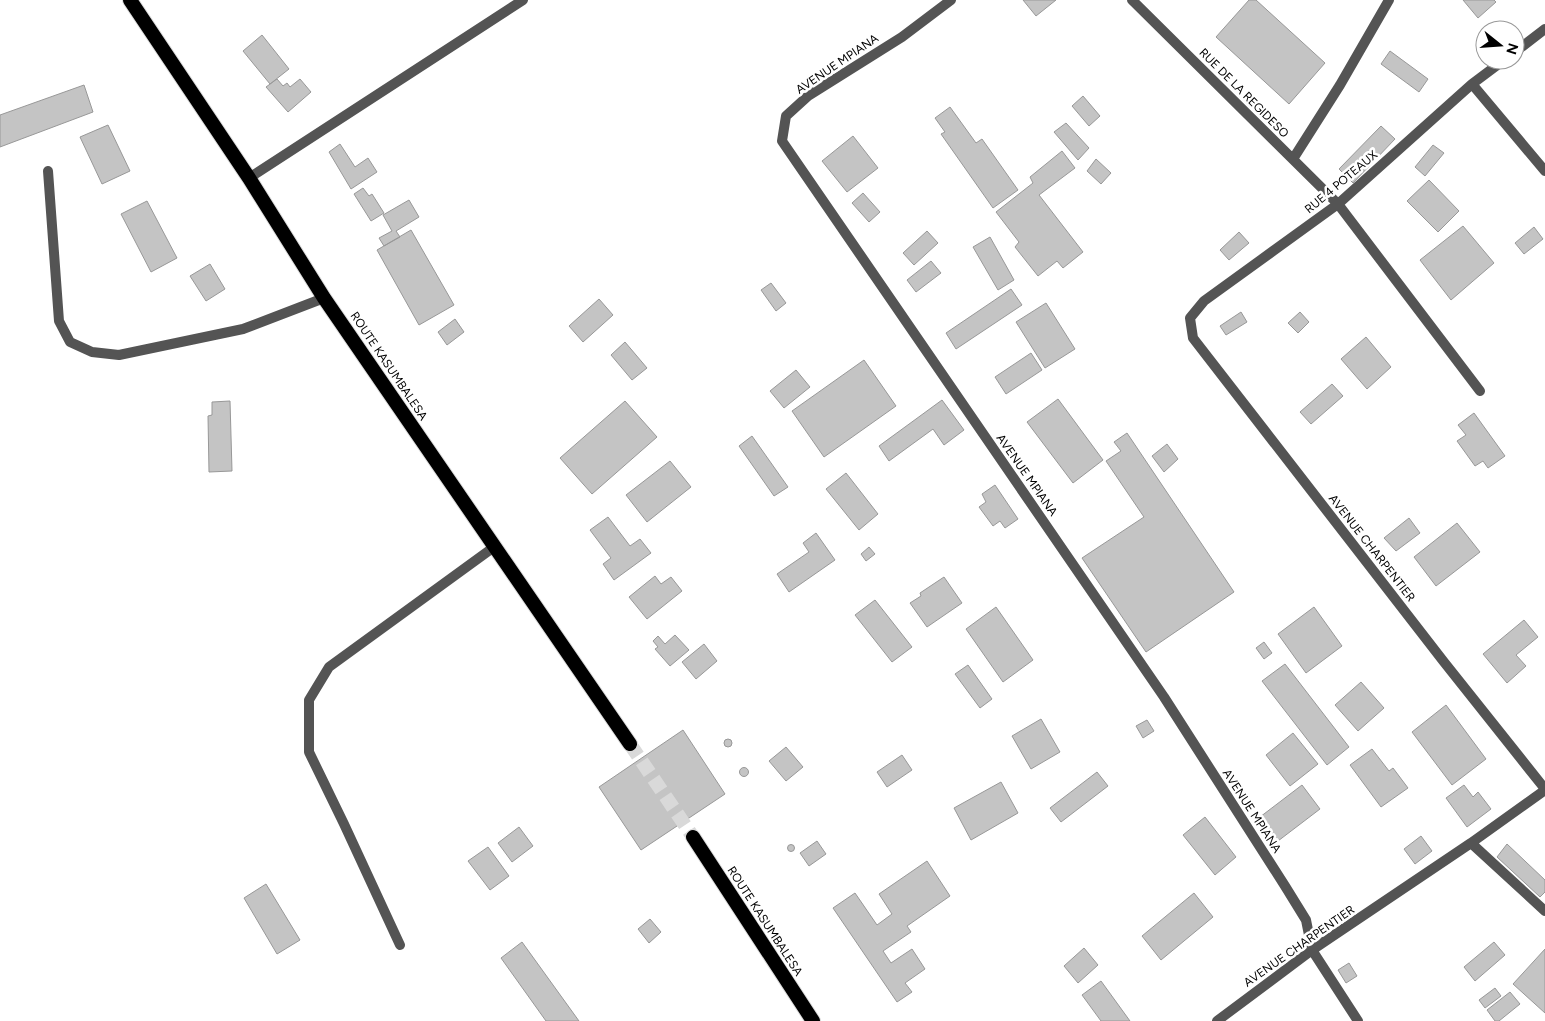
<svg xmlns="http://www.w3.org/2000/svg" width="1545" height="1021" font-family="Figtree,sans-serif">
	<rect width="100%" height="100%" fill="#fff"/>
	<!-- building -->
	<path fill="#c4c4c4" stroke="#989898" d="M1023,0H1056L1036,16Z
		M1249,0H1256L1325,63L1289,104L1216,37Z
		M1463,0H1494L1496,2L1478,18Z
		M262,35L289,69L270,84L243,51Z
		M1390,51L1428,79L1419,92L1381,64Z
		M277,79L283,86L287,83L290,87L300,79L311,92L288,112L266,87Z
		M84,85L93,112L0,147V115Z
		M1083,96L1100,116L1089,126L1072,106Z
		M950,107L976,143L982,139L1018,190L993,208L941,134L945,132L935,118Z
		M1066,123L1089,148L1078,160L1054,132Z
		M108,125L130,171L102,184L80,137Z
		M1381,126L1395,139L1353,183L1339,169Z
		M853,136L878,168L847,192L822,161Z
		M340,144L355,167L368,158L377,172L351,189L329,152Z
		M1433,145L1444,153L1425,176L1415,167Z
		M1062,151L1075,168L1039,195L1083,252L1063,268L1057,261L1038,276L1015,247L1019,242L996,212L1033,183L1030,177Z
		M1096,159L1111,173L1101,184L1087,171Z
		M1429,180L1459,211L1438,232L1407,201Z
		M363,188L369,196L372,194L384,213L371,221L354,194Z
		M863,193L880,212L869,222L852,203Z
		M409,200L419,217L396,231L400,237L384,246L379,238L392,231L383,215Z
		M147,201L177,258L151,272L121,214Z
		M1463,226L1494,263L1451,300L1420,260Z
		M1534,227L1543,239L1524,254L1515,243Z
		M411,230L454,305L419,325L377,250Z
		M927,231L938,243L914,265L903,253Z
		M1239,232L1249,243L1229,260L1220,250Z
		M990,237L1014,280L998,290L973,247Z
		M931,261L941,273L916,292L907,280Z
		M210,264L225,289L206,301L190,276Z
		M771,283L786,303L776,311L761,290Z
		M1011,289L1022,305L956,349L946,333Z
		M599,299L613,315L583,342L569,326Z
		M1046,303L1075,349L1045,368L1016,322Z
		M1241,312L1247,322L1226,335L1220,326Z
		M1300,312L1309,322L1298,333L1288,323Z
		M455,319L464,332L447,345L438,332Z
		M1366,337L1391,367L1367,389L1341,359Z
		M625,342L647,368L632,380L611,355Z
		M1031,353L1042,370L1006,394L995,377Z
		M864,360L896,406L824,457L792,411Z
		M796,370L810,387L784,408L770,391Z
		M1332,384L1343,396L1311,424L1300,412Z
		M1058,399L1103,460L1073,483L1027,422Z
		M942,400L964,430L944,445L933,429L889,461L879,446Z
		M230,401L232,471L209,472L208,416L212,415V402Z
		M625,401L657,437L592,494L560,458Z
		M1474,413L1505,456L1488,468L1483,461L1475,466L1457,441L1466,435L1458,425Z
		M1127,433L1234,592L1146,652L1082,558L1144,517L1106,461L1121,451L1114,442Z
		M752,436L788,487L774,496L739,446Z
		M1167,444L1178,459L1164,472L1152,456Z
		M670,461L691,487L647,522L626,495Z
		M846,473L878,514L859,530L826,489Z
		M995,485L1018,519L1005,528L1000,521L993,526L979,507L986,502L982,494Z
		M608,517L630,546L640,539L651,553L614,580L603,564L611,558L590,530Z
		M1409,518L1420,533L1396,551L1384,538Z
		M1457,523L1480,552L1436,586L1414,557Z
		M816,533L835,560L789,592L777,574L809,552L803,543Z
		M869,547L875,554L866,561L861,554Z
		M655,576L661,584L671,577L682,591L647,619L629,597Z
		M944,577L962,603L927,627L910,603L921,596L920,593Z
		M875,600L912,647L892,662L855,615Z
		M996,607L1033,660L1003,682L966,629Z
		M1314,607L1342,646L1306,673L1278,634Z
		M1524,620L1538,637L1516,655L1526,666L1507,683L1483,654Z
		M675,635L689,650L670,666L655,649L658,647L653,641L658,636L665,644Z
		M1264,642L1272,653L1264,659L1256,648Z
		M704,644L717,661L696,679L682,662Z
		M1285,664L1349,747L1327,765L1262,681Z
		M968,665L992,699L980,708L955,674Z
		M1361,682L1384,708L1358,731L1335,705Z
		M1446,705L1486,759L1452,785L1412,732Z
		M1041,719L1060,752L1031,769L1012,736Z
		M1147,720L1154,731L1143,738L1136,726Z
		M683,730L725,794L641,850L599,787Z
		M1293,733L1318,764L1290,786L1266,755Z
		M724 743a4 4 0 1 1 8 0a4 4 0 1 1-8 0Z
		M786,747L803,767L786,781L769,761Z
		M1372,749L1389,771L1393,768L1408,788L1381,807L1350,765Z
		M902,755L912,770L887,787L877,772Z
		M739.5 772a4.5 4.5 0 1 1 9 0a4.5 4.5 0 1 1-9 0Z
		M1097,772L1108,786L1061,822L1050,808Z
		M1001,782L1018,813L971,840L954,808Z
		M1302,785L1320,809L1278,841L1260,817Z
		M1464,785L1473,797L1478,792L1491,809L1467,827L1446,798Z
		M1205,817L1236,857L1215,875L1183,835Z
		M519,827L533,846L512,862L498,843Z
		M1421,836L1432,851L1415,864L1404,849Z
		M817,841L826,854L809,866L800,853Z
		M1507,844L1545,880V892L1540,897L1497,857Z
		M787.5 848a3.5 3.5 0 1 1 7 0a3.5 3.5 0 1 1-7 0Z
		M488,847L509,876L490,890L468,861Z
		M927,861L950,896L907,926L911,932L883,951L891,963L912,949L925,969L905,983L912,992L897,1002L833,908L855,893L877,925L892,914L879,894Z
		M266,884L300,940L277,954L244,898Z
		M1194,893L1213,917L1161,960L1142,936Z
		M650,919L661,932L649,943L638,929Z
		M522,942L579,1021H546L501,958Z
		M1494,942L1505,955L1475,981L1464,967Z
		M1084,948L1098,965L1078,983L1064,966Z
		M1545,949V1013L1513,984Z
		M1349,963L1357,976L1346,983L1338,970Z
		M1101,981L1130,1021H1101L1082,995Z
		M1495,988L1501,996L1485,1008L1479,1000Z
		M1510,992L1520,1004L1499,1021H1495L1487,1010Z"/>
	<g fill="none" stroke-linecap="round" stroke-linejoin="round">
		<!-- trunk-tunnel -->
		<path stroke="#d9d9d9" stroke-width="14" stroke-dasharray="14 7" stroke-linecap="butt" d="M630,744L693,837"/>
		<!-- trunk casing -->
		<g stroke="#dbdbdb" stroke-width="16">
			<path id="trunk" d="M130,0L249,178L324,298L630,744
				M693,837L813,1021"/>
		</g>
		<!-- service -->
		<path stroke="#545454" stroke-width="10" d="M48,171L59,321L70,342L92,352L119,355L243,329L324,298
			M400,945L344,824L309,752V700L329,667L494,547"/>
		<!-- minor -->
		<path stroke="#545454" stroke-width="10" d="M951,0L902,37L808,96L786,116L782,141L1164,697L1285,886L1306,920L1312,950L1358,1021
			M1132,0L1338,204L1480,391
			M1515,52L1545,29
			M1504,60L1472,84L1338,204L1204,301L1190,318L1193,338L1444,662L1545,789
			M1472,84L1545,171
			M1293,159L1340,85L1389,0
			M249,178L523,0
			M1471,843L1545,911
			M1217,1021L1312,950L1471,843L1545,790"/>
		<!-- trunk -->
		<use href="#trunk" stroke="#000" stroke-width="14"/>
	</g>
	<g text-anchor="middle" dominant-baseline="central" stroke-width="5" stroke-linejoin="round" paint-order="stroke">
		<!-- street labels -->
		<g font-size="12" fill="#000" stroke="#fff">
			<text transform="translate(837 64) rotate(-34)">AVENUE MPIANA</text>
			<text transform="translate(1244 93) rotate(45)">RUE DE LA REGIDESO</text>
			<text transform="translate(1341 182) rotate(-40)">RUE 4 POTEAUX</text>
			<text transform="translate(389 366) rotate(56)">ROUTE KASUMBALESA</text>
			<text transform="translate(1027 475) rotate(55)">AVENUE MPIANA</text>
			<text transform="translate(1372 548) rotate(52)">AVENUE CHARPENTIER</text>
			<text transform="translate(1252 811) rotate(57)">AVENUE MPIANA</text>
			<text transform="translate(765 921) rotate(57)">ROUTE KASUMBALESA</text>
			<text transform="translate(1299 946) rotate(-35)">AVENUE CHARPENTIER</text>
		</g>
	</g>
	<!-- north arrow -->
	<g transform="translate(1500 45) rotate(107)"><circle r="24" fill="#ffffff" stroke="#999999"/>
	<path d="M0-4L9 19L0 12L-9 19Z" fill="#000000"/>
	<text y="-8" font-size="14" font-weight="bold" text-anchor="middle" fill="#000000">N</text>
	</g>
</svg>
